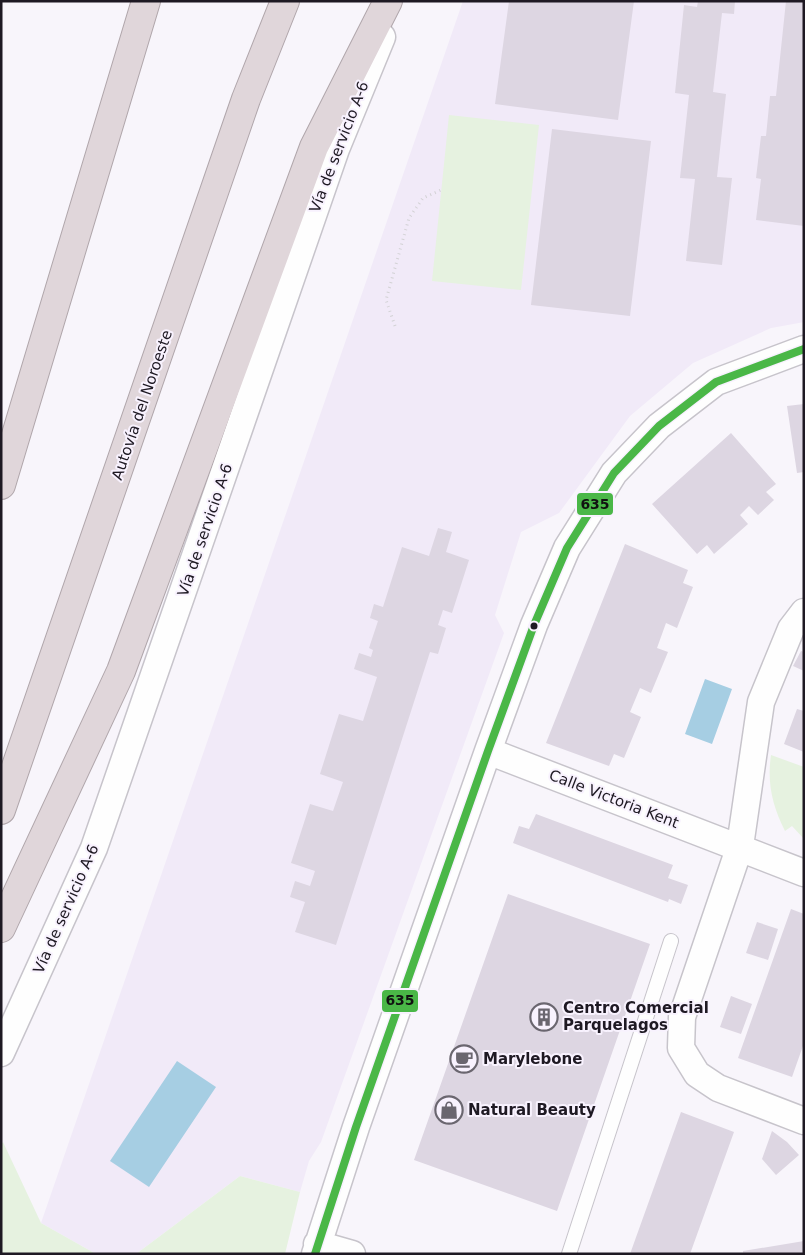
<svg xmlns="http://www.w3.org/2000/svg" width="805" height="1255" font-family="'DejaVu Sans',sans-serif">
	<rect width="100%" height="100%" fill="#f8f5fb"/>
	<!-- built -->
	<path fill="#f1eaf8" d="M463,1H804V322L771,328L693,363L630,416L559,513L521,532L495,615L504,633L321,1142L309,1161L300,1192L240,1176L136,1254H96L41,1223Z"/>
	<!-- green -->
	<path fill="#e6f2e0" d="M449,115L539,125L521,290L432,281Z
		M771,755L804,767V839L792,826L785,831C772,805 767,783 771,755Z
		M3,1142L41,1223L96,1254H1V1145Z
		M240,1176L300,1192L285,1254H136Z"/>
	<!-- water -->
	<path fill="#a6cee3" d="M705,679L732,689L712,744L685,734Z
		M177,1061L216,1087L149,1187L110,1161Z"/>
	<!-- building -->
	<path fill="#ddd6e2" d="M509,1H634L618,120L495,104Z
		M698,1H735L734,14L722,13L713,92L726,94L717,177L732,178L722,265L686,261L695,179L680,178L689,95L675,93L684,5L697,7Z
		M786,1H804V226L756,220L761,179L756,178L761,136H766L770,96H776Z
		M552,129L651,141L630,316L531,305Z
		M804,404V472L797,473L787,406Z
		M731,433L776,484L766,492L774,500L758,515L749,506L740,515L748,524L714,554L707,545L697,554L652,504Z
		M438,528L452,532L446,552L469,560L452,613L443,610L438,625L446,628L438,654L430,652L336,945L295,932L305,902L290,897L295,881L310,886L315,871L291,863L310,804L333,811L343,782L320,774L339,714L363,721L377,677L354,669L359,653L371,657L373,650L369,648L378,621L370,618L374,604L383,607L402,547L429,556Z
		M625,544L688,570L683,583L693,587L677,628L666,623L657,648L668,652L651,693L640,688L630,712L641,717L624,758L614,754L609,766L546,743Z
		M801,651L804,652V671L793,666Z
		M797,709L804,711V752L784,744Z
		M536,814L673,865L668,878L688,885L681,904L669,899L668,902L513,843L519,826L529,829Z
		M508,894L650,944L557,1211L414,1160Z
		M791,909L804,914V1043L792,1077L738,1058Z
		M757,922L778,929L768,960L746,953Z
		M731,996L752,1004L741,1034L720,1027Z
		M681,1112L734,1132L690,1254H630Z
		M772,1131L787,1142L799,1155L776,1175L762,1159Z
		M804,1241V1254H743V1251Z"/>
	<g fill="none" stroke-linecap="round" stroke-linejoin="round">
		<!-- lane casing -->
		<g stroke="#c7c4cb" stroke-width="16">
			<path id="lane" d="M569,1254L671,941"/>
		</g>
		<!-- street casing -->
		<g stroke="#c7c4cb" stroke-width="29">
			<path id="street" d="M804,612L791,629L761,702L740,846L682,1017L681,1048L697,1074L718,1088L804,1121
				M488,751L804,873
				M1,1053L94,848L336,149L382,37
				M317,1244L352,1254
				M315,1254L356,1127L488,751L534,625L567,548L614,473L659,426L716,382L804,349"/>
		</g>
		<!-- highway casing -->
		<g stroke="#b0a6ab" stroke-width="30">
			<path id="highway" d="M1,485L146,1
				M1,810L246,99L285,1
				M1,928L121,671L314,147L388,1"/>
		</g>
		<!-- path -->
		<path stroke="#d3d2d5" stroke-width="3" stroke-dasharray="1 4" stroke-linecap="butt" d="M395,326L386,300L409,218L423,198L441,190"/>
		<!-- lane -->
		<use href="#lane" stroke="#fefefe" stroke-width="14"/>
		<!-- street -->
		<use href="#street" stroke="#fefefe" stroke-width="26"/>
		<!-- highway -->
		<use href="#highway" stroke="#e0d6da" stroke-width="28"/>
		<!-- bus-1 casing -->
		<g stroke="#f8f2fe" stroke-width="11">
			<path id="bus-1" d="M315,1254L356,1127L488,751L534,625L567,548L614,473L659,426L716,382L804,349"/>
		</g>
		<!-- bus-1 -->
		<use href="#bus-1" stroke="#4ab747" stroke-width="8"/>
	</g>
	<!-- icons -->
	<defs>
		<g id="building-ring" transform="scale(1.4375)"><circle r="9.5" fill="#f8f2fe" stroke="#6a666f" stroke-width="1.5"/><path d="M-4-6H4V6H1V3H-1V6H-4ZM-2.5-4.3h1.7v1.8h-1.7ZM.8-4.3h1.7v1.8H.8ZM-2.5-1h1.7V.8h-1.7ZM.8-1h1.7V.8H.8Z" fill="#6a666f"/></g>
		<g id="cafe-ring" transform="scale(1.4375)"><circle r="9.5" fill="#f8f2fe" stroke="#6a666f" stroke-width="1.5"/><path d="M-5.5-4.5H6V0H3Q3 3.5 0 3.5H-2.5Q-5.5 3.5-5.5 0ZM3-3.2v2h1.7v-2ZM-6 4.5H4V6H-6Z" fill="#6a666f"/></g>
		<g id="shop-ring" transform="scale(1.4375)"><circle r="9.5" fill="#f8f2fe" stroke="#6a666f" stroke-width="1.5"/><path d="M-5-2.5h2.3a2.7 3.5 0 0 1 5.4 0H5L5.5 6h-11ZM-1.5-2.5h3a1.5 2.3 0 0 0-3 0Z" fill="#6a666f"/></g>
	</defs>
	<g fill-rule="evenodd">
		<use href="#building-ring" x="544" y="1017"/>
		<use href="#cafe-ring" x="464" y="1059"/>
		<use href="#shop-ring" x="449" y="1110"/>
	</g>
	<!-- markers -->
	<circle fill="#1e1923" stroke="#f8f2fe" stroke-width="2" cx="534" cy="626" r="4.5"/>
	<g text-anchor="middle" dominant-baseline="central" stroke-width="4" stroke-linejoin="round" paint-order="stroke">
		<!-- street labels -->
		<g font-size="15" fill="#1e1923" stroke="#f8f2fe">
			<text transform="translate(339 147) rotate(-69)">Vía de servicio A-6</text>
			<text transform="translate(142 405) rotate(-71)">Autovía del Noroeste</text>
			<text transform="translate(205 530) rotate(-71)">Vía de servicio A-6</text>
			<text transform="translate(614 799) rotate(21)">Calle Victoria Kent</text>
			<text transform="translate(66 909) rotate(-66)">Vía de servicio A-6</text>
		</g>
		<!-- poi labels -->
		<g font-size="15" font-weight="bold" fill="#1e1923" stroke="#f8f2fe" text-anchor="start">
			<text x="563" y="1008">Centro Comercial<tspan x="563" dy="17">Parquelagos</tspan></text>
			<text x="483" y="1059">Marylebone</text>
			<text x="468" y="1110">Natural Beauty</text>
		</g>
	</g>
	<g stroke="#f8f2fe" stroke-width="2">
		<rect x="576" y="492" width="38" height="24" rx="5" fill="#4ab747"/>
		<rect x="381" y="989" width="38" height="24" rx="5" fill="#4ab747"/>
	</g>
	<g font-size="14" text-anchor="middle" font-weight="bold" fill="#111">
		<text x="595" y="509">635</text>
		<text x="400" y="1005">635</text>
	</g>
	<!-- border -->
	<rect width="805" height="1255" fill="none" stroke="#1e1923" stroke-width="5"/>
</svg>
